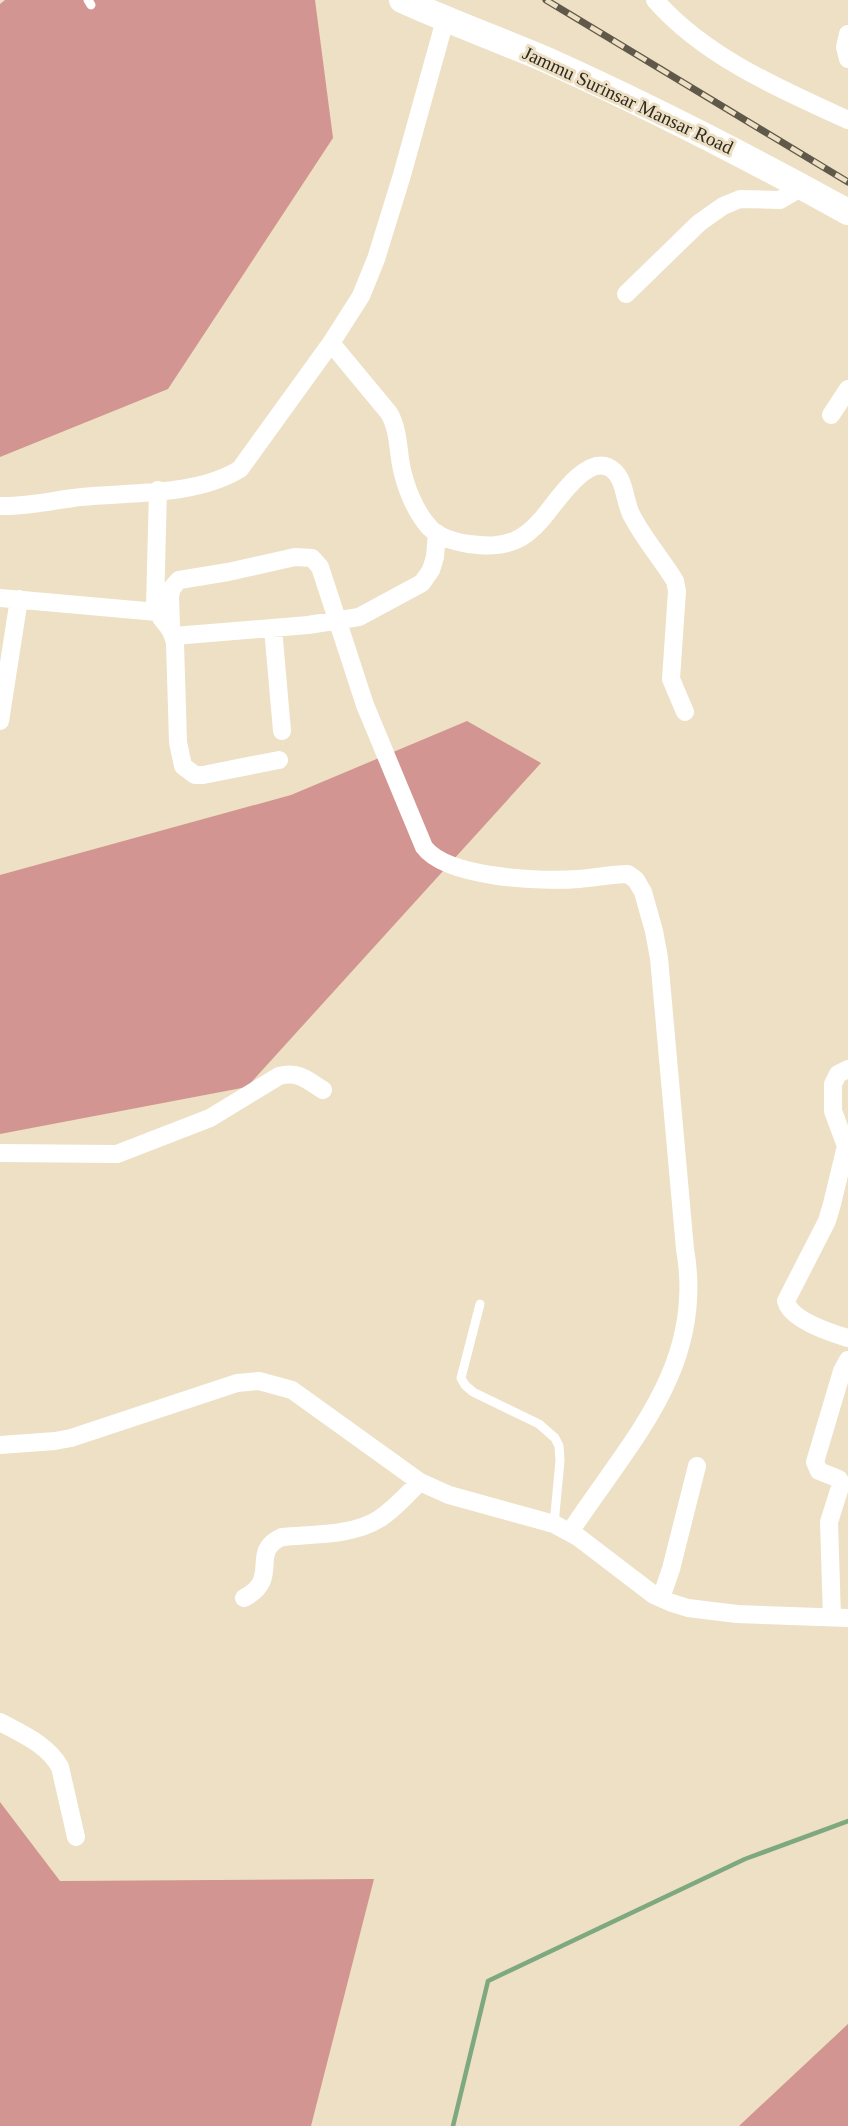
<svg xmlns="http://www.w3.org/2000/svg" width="848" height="2126" font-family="'Times New Roman',serif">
	<rect width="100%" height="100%" fill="#ede0c4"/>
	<!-- forest -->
	<path fill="#d29591" d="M5,0H315L333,138L168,389L0,457V4Z
		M467,721L541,763L247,1087L0,1134V875L291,795Z
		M0,1802L60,1881L374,1879L311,2126H0Z
		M848,2024V2126H739Z"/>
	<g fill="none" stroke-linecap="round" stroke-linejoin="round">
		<!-- stream -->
		<path stroke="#7ea880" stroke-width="4.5" d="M453,2126L488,1981L745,1859L848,1821"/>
		<!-- lane -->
		<path stroke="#fff" stroke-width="9" d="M88,0L91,5
			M480,1304L461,1378L465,1385L473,1392L539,1424L555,1438L559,1446L560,1461L554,1524"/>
		<!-- street -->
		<path stroke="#fff" stroke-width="18" d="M655,0C705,57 780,89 848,120
			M848,34L845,47L848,59
			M626,294L699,223L723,206L740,199L780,200L802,187
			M331,343L389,413C398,428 398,448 401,465C405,486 415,512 430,528C439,537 456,542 469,544C486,546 500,547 516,540C525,536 534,528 541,520C554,506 584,456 608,467C625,474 624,500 631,514C643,538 661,558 675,581L677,591L671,679L685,712
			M831,415L848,389
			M158,490L155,607C160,622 171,623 175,643L178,742L183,766L195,775H203L279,760
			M0,506C28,507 54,500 81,497C131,492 197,496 240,469L331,343L361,296L376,259L402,175L445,20
			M0,598L157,612
			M171,627L170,596L172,588L179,580L228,572L295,557L312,558L320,567L365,705L424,847C447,878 542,882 579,879C595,878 611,874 628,874L636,880L643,892L654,931L659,958L685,1249C706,1367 629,1442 570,1532
			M273,628L282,731
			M174,636L308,625L359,617L422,583L431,570L435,557L437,533
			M0,721L19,599
			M848,1069L838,1074L833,1084V1111L846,1146L832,1204L827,1221L786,1301C790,1320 831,1333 848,1338
			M0,1153L117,1154L210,1118L279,1076C299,1071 307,1080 323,1090
			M0,1445L55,1441L71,1438L237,1383L259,1381L292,1390L420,1482L449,1495L554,1524L578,1537L654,1595L672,1603L688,1608L737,1614L848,1618
			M244,1598C282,1578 248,1552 282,1537C313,1534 352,1536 379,1519C395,1509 407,1494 420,1482
			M661,1598L671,1569L697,1466
			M832,1617L829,1522L841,1484L839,1479L819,1471L815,1462L842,1371L848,1360
			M0,1722C22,1734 47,1744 60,1767L76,1837"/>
		<!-- secondary -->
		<path stroke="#fff" stroke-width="26" d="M402,0C450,22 500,40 549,61C651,107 750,158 848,212"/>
		<!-- rail casing -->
		<g stroke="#605949" stroke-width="7">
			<path id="rail" d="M546,0L848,182"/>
		</g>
		<!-- rail -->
		<use href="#rail" stroke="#ede0c4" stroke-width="4.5" stroke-dasharray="13" stroke-linecap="butt"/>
	</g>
	<g text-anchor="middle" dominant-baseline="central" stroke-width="6" stroke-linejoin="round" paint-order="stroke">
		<!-- street labels -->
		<g font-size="19" fill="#2f2a1f" stroke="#ede0c4">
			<text transform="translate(628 100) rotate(25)">Jammu Surinsar Mansar Road</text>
		</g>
	</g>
</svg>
